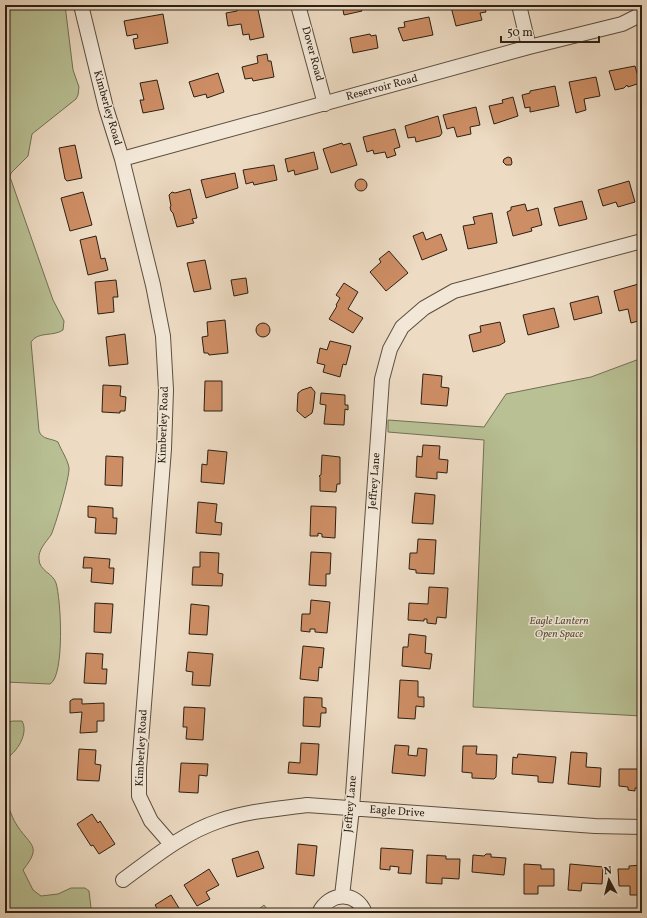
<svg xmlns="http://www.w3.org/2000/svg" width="647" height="918" font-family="Vollkorn,serif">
	<rect width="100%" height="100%" fill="#eddbc3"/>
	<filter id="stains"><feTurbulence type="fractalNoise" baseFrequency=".005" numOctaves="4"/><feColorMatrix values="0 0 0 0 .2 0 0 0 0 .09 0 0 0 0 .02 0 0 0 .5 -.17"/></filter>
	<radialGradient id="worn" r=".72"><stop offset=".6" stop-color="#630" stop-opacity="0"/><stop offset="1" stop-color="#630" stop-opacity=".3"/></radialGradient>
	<!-- green -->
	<path fill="#b8c094" stroke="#727054" d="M5,5H65L73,70L79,87L78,95L76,99L32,134L28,156L11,173L10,177L53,300L64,321L63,330C53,337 38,331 31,342L39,431C42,440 51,438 58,442C61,450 68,460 69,468C70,476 55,527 51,535C46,542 38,550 39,559C39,571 53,573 56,583C61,599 65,676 50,684L5,682Z
		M642,358V716L473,707L484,440L388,432V420L484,427L506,394L591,377Z
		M13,721H22C29,733 17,753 5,759V723Z
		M5,798C9,807 12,819 18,827C31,846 42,846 23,870L33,890L41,896L58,894L71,888H85L89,891L91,908L95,913H5Z
		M264,905L270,913H254Z"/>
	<!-- building -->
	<path fill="#ce8e65" stroke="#2b2014" d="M257,5L264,37L250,40L249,34L243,35L241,24L228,26L226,13L237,11V9Z
		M342,5H360L362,11L344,15Z
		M460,5H484L486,12L480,13L482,20L456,26L451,7Z
		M163,14L168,43L135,49L133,39L138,38L137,34L127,36L124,21Z
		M429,17L433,35L403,41L398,28L405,27L404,22Z
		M370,34L371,36L376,35L378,48L353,53L350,38Z
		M267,54L268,61H271L274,77L253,81L252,78L245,79L242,67L258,63L257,56Z
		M635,66L640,83L628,87L627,85L624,88L615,90L609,71Z
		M218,73L224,92L207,98L206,94L194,97L189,82Z
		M596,77L600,96L584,99L586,110L576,113L569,82Z
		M157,80L164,109L143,113L140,100H144L140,83Z
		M555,86L559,106L530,112V107L525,108L522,95L530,93V91Z
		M513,97L518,116L494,124L489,106L503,103L502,100Z
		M476,107L480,125L470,127L471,134L457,137L454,127L447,129L443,115Z
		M438,116L442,133L440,136L416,142L415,137L408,138L405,126Z
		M395,129L400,147L394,149L396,155L387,158L385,152L374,154L373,150L367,152L363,137Z
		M342,143L343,145L350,143L357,165L331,173L323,149Z
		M75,145L82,178L67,181L65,179L59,148Z
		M314,152L318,169L295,175L294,170L288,172L285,159Z
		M508,157L511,158L512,163L511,165H506L503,162L504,159Z
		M274,165L277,180L254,185L253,182L246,184L243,170Z
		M235,173L238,188L206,198L201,180Z
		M355 185a6 6 0 1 1 12 0a6 6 0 1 1-12 0Z
		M629,181L635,202L618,207L616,202L603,206L598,190Z
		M190,189L197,218L192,219L194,223L177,227L173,213L171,211L170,207L171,206L169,195L172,192L175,193Z
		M83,192L92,225L70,231L61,198Z
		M582,201L587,219L559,226L554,208Z
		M525,204L527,211L538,208L542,225L531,228L532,231L513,236L507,212L511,210V207Z
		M492,213L497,243L468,249L463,226L475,224L473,217Z
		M423,232L426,240L441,234L447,250L422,260L413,236Z
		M96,236L101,259L105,258L108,270L88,275L80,240Z
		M389,251L408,273L386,291L370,272L381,262L379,259Z
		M205,260L211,289L194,292L187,263Z
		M246,278L248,293L234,296L231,280Z
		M116,280L118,297H113L114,312L98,314L95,282Z
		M344,283L358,292L348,309L363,318L353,333L329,319L337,306L336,305L340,298L336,295Z
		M642,283V320L631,323L628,309L619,311L614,291Z
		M598,296L602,313L574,320L570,303Z
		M554,308L559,327L528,335L523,315Z
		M225,320L228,353L209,355L208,353H204L202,337L208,336L207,322Z
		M500,322L505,342L500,345L473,352L469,335L481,332L480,326Z
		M256 330a7 7 0 1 1 14 0a7 7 0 1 1-14 0Z
		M125,334L128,364L109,366L106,337Z
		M330,341L351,346L346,365L343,364L340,377L323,372L325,365L317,363L320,348L327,350Z
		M423,374L442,376L441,387L449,388L447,406L421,404Z
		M205,381H222V411H204Z
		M103,385L121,386L120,396L126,397L125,411H120V413L102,412Z
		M311,387L315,392L313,409L312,413L305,418L297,411L298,393L302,390Z
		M321,393L345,395V405H348V410L345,409L344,425L324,424L326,405L320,404Z
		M423,445L440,446L439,459L448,460L447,473L437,472V479L416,477L417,456L422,457Z
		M208,450L227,452L224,484L201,482L202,464L207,465Z
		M322,455L340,457V484H337L336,492L320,491V477L319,476L321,475Z
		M106,456L123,457L122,486L105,485Z
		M415,493L435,495L433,524L412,523Z
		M198,502L217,504L215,522L222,523L221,535L196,533Z
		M88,506L113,508V518H117L116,534L95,533L96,518L88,517Z
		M311,506L336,507L335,538L322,537V534L318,533V536H310Z
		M418,539L436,540L434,574L416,573V570L409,569L410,553H417Z
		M200,552L219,553L218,573L223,574L222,586L192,585L193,567H200Z
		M311,552L331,553L330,574H326V586L309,585Z
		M84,557L110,559L109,568H114L113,584L91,582L92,568H83Z
		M429,587L448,588L446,618L437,617L436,624L427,623V619H424V621L408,620L409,603L428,604Z
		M311,600L330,602L327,633L315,632V629H310V632L301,631L302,614H310Z
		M95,603L113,604L111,633L94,632Z
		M191,604L209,606L207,635L189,634Z
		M409,634L426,636L425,653L432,654L430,669L402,666L403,647H408Z
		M303,646L324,648L322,668L319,667L318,681L300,679Z
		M188,652L213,654L210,686L192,685L193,672L186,671Z
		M86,653L103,654L102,669H107L106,684L84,683Z
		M400,680L418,681V697H424V707L416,706L415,719L398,718Z
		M304,697L322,698V707L326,708V713H321L320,727L303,726Z
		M73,699H82V704L104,703V721H97V732L80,733L82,712L70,713V701Z
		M184,707L205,708L203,740L186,739L187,727H183Z
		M301,743L319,744L317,775L288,773L289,762L300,763Z
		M395,745L409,746L408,755L417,756L418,748L427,749L425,776L392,773Z
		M463,746H477L476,754L497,755L496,777L494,779L472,778V773L462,772Z
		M79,749L96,750L95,764L101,765L99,781L77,780Z
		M571,752L587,753L586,767L601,768L600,787L568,784Z
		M518,754L556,757L553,783L538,782V776L512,774L513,757L517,758Z
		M181,763L208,764L207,776L199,775L198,793L179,792Z
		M619,769H642V788H635V791L628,790V787L619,786Z
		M92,814L98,823L100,821L115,844L99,854L93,845L91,846L77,824Z
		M298,844L317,846L314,876L296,874Z
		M381,848L413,850L411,874L398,873L399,867L390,866V870L380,869Z
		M258,851L264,868L237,877L232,859Z
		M486,854H491V857L506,858L504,875L472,872L473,855L484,856Z
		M427,855L446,856V859H460L459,879L442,878V884L426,883Z
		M524,864L541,865V869H554V886H538V894H524Z
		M570,864L603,867L602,884L582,883L581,891L568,890Z
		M642,865V895H630V886H619L618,869H629V866Z
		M209,869L219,885L206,892L210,899L197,906L184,885Z
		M171,895L182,913H153L158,910L155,905Z"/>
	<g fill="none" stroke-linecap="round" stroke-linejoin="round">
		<!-- minor casing -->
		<g stroke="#5c4f40" stroke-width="16">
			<path id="minor" d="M81,5L106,108L122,159L153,285L163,336L166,390L164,449L139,768V796L151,821L171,844
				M298,5L325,104
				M519,5L529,47
				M122,159L529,47L622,24L642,14
				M123,880C153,858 183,833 219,821C247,811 277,809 307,805L595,826L642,827
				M342,896L352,809L382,379L390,349L402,327L424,308L454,291L642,241
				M319,913C329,892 356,890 365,913"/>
		</g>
		<!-- minor -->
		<use href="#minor" stroke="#f3e8d8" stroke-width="14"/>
	</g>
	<g text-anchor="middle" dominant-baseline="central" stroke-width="3" stroke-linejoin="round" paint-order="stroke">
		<!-- street labels -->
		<g font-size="11" fill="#2b2014" stroke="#f3e8d8">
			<text transform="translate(312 54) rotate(75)">Dover Road</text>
			<text transform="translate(382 88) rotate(-15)">Reservoir Road</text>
			<text transform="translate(107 108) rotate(74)">Kimberley Road</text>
			<text transform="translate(164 425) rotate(-88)">Kimberley Road</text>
			<text transform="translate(375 481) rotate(-86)">Jeffrey Lane</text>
			<text transform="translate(142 748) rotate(-87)">Kimberley Road</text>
			<text transform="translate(351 804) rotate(-85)">Jeffrey Lane</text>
			<text transform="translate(397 812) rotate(4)">Eagle Drive</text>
		</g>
		<!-- park labels -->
		<g font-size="11" font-style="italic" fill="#55503a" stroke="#f3e8d8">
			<text x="559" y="621">Eagle Lantern<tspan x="559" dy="13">Open Space</tspan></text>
		</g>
	</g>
	<!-- margin -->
	<rect width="647" height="918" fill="none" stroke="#eddbc3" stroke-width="20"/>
	<rect x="6" y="6" width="635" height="906" fill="none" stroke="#2b2014" stroke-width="2"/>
	<rect x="10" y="10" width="627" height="898" fill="none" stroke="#2b2014"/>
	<!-- north arrow -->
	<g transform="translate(609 880) rotate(353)" stroke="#f3e8d8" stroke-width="3" paint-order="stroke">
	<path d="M0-3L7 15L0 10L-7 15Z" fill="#2b2014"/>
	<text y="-6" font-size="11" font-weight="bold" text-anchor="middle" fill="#2b2014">N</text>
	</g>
	<!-- scale -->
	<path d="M501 36v6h98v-6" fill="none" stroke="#2b2014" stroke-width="2"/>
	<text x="507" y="36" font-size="12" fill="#2b2014" stroke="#f3e8d8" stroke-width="3" paint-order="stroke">50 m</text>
	<rect width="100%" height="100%" filter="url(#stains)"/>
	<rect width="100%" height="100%" fill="url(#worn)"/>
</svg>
